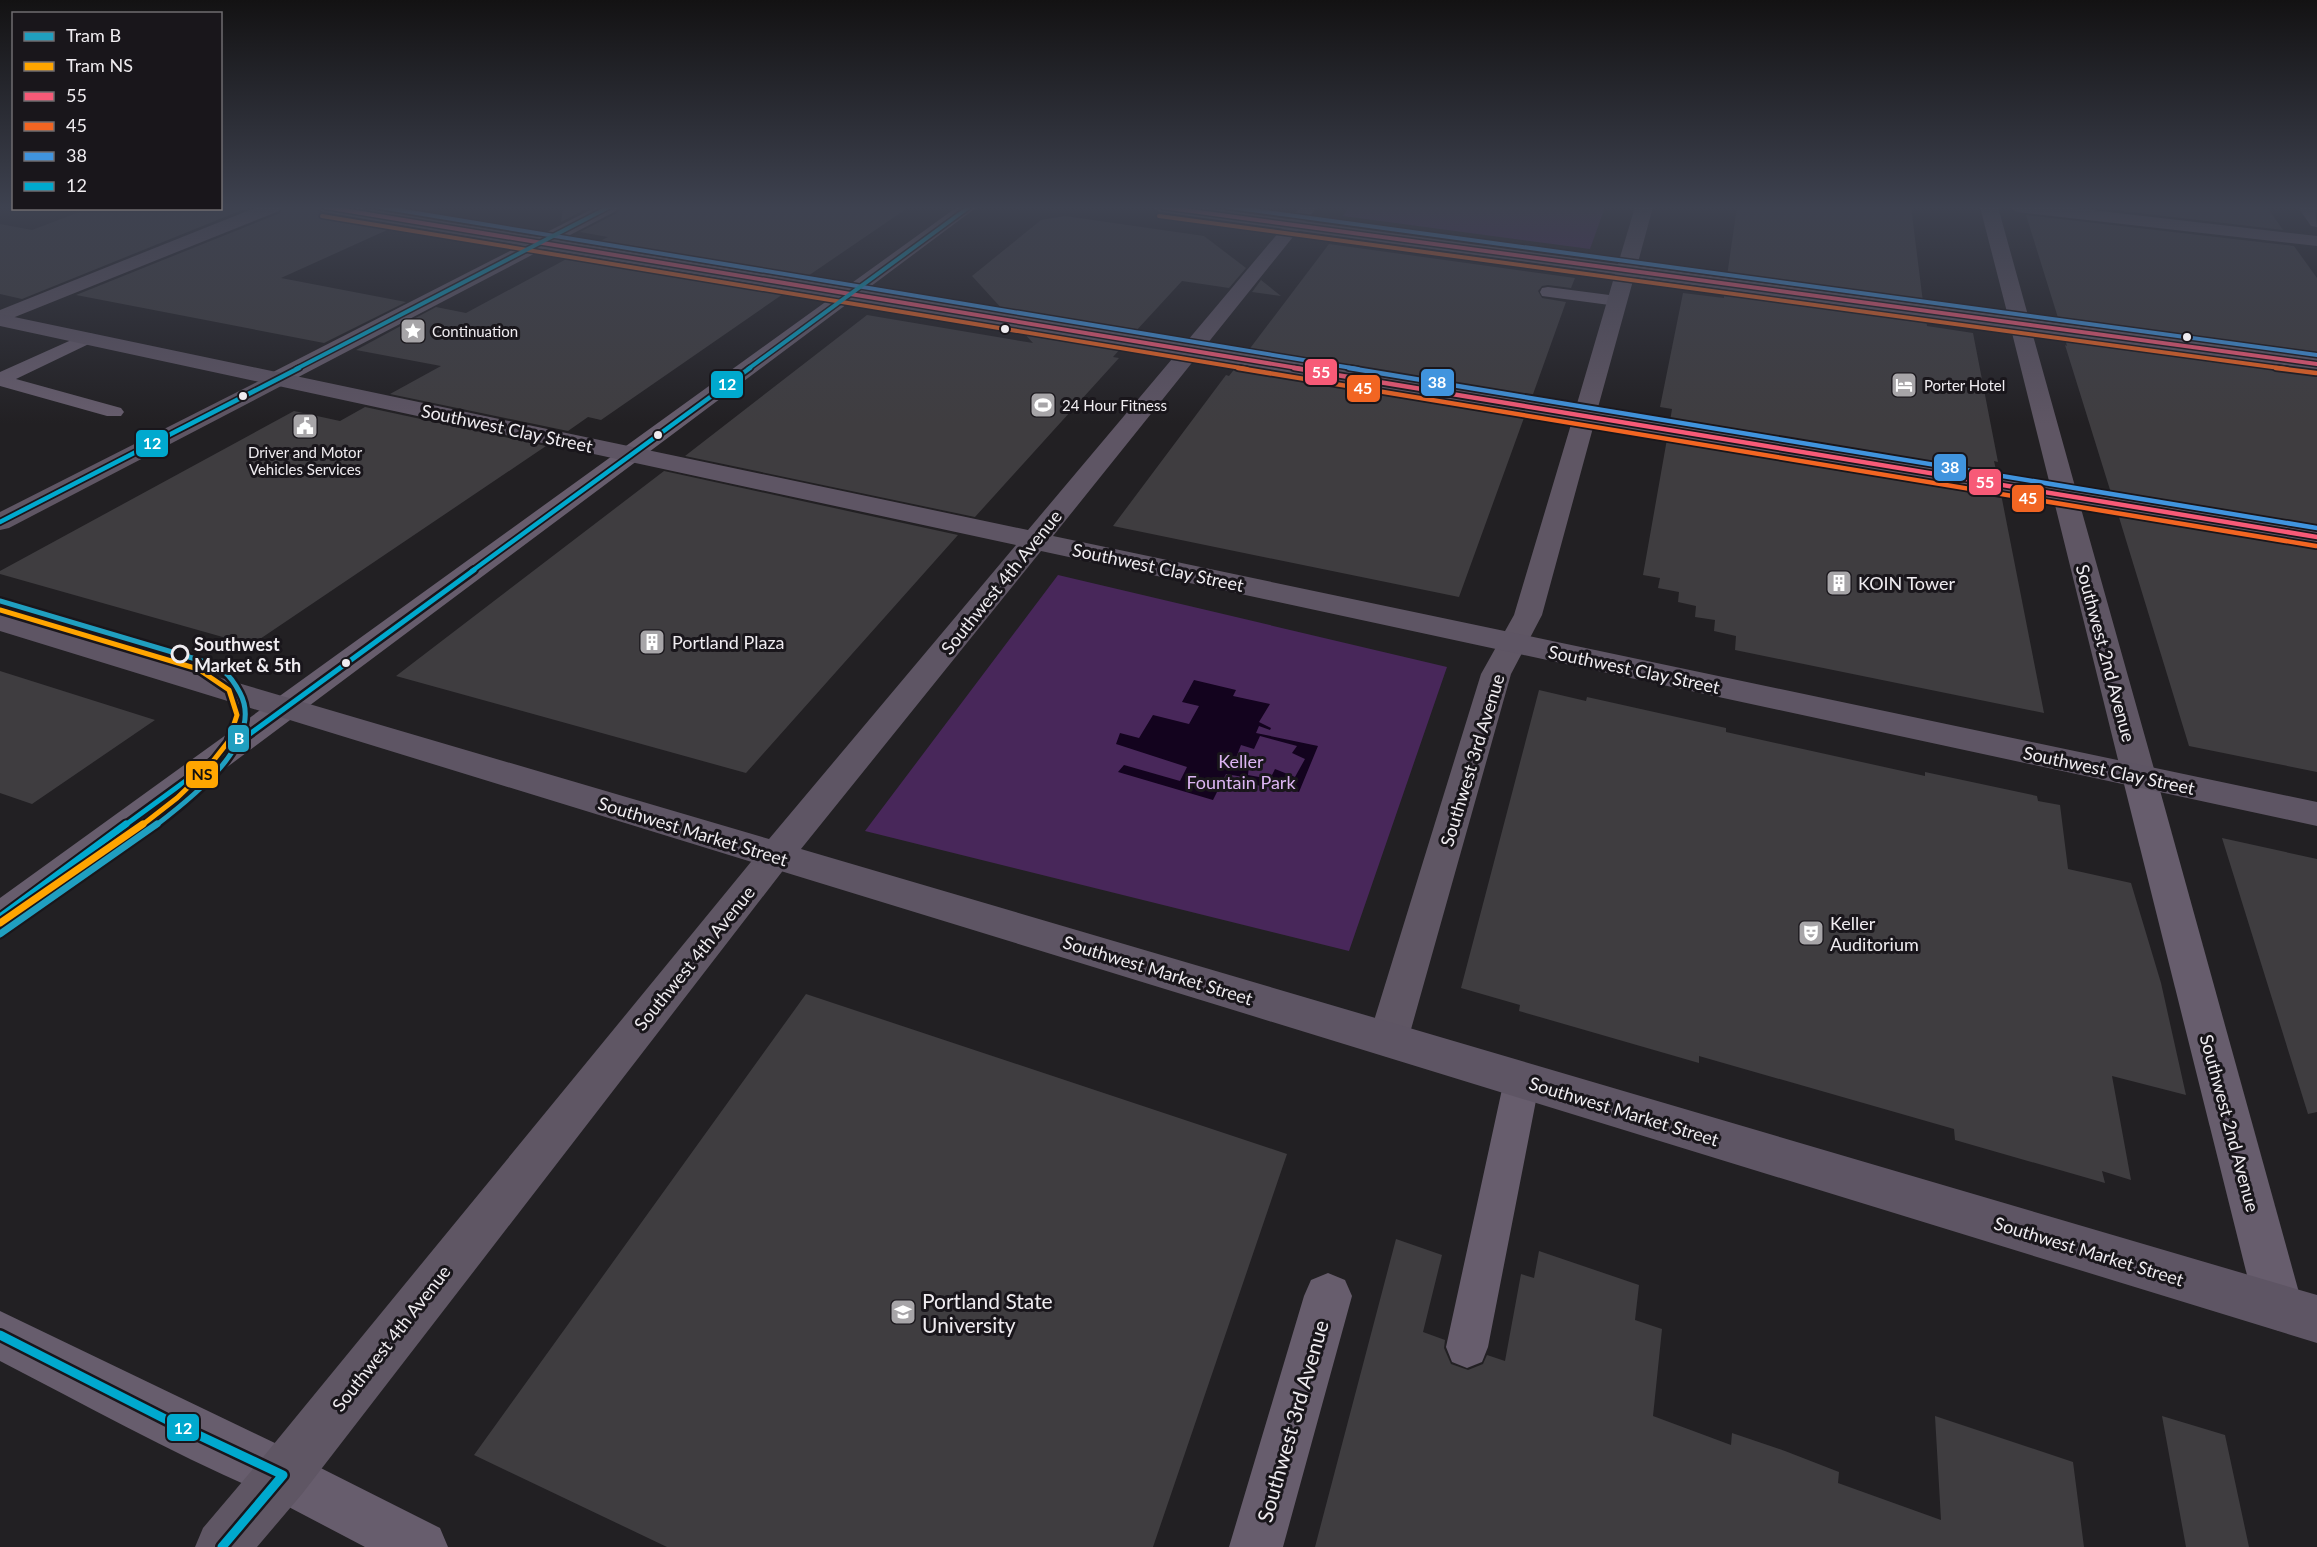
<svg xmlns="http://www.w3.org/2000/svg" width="2317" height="1547" font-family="Lato,sans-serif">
	<rect width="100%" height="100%" fill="#222023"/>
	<!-- green -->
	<path fill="#48275a" d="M1349,207H1605L1590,249L1343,216Z
		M1058,575L1447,667L1349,951L865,831Z"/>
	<!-- water -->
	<path fill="#13031e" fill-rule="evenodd" d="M1194,680L1236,690L1233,696L1270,704L1259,722L1271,728L1270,730L1259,726L1256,733L1318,746L1299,792L1263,781V786L1255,785V779L1226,774L1213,800L1118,772L1124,765L1180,781L1187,767L1116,744L1120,733L1139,738L1153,715L1189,724L1199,706L1182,702ZM1260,736L1297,746L1292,753L1305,759L1295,777L1275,769L1270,779L1248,775L1249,766L1234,763L1241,745L1254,749Z"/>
	<!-- building -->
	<path fill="#3f3d40" d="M283,207H313L323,214L396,226L281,278L406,302L324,343L76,295L280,213Z
		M372,207H438L420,215Z
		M563,207H590L561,222Z
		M620,207H909L805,278L594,244L608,237L580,232L617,213Z
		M1737,207H1911L1923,302L1727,276Z
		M2088,207H2267L2283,230Z
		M90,208H247L22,299L0,294V224L32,230Z
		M2026,215L2294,246L2317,278V355L2059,321Z
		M1065,216L1204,236L1246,268L1229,288L1182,281L1135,332L1004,311L972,276L1041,220Z
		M1329,244L1575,278L1571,288L1548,285L1542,286L1538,291L1542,298L1566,302L1532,397L1248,351Z
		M572,256L786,292L601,420L588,417L568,431L390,394L441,366L356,350L436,307L466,313Z
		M1261,280L1281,296L1252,292Z
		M1724,292L1926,320L1927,326L1973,333L1998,462L1994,461L1997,474L1670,421L1672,409L1660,407L1683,293L1724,298Z
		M867,315L1033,343L1022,331L1121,348L1113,357L1119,358L975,517L685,456Z
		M2065,339L2317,373V527L2111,493L2065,345L2067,346Z
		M1236,367L1525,415L1459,597L1113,526L1226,375L1229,376Z
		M365,407L546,446L251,645L0,574V571L294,411L340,421Z
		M1667,439L2001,494L2044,713L1735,650L1736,636L1714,631L1715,620L1695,617L1696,606L1678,602L1679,592L1658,588L1660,578L1643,575Z
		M664,471L958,535L746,773L396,676Z
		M2118,514L2317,547V772L2189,746Z
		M0,671L155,720L32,804L0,793Z
		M1539,690L1586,701L1587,697L1726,728V732L1925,776V772L2037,796L2038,801L2060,805L2068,869L2131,883L2161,983L2186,1095L2112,1076L2131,1180L2102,1171L2105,1183L1955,1140L1954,1129L1699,1056V1063L1519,1011L1520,1005L1461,988Z
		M2222,838L2317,859V1112L2308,1114Z
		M806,994L1287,1154L1153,1547H667L474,1455Z
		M1396,1239L1442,1255L1423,1332L1445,1340L1444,1348L1451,1364L1468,1370L1483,1364L1487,1355L1505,1361L1521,1274L1534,1278L1539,1251L1639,1285L1635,1320L1662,1329L1653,1416L1731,1445L1732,1433L1785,1451L1839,1472L1838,1483L1941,1520L1935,1416L2073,1462L2084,1547H1315Z
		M2162,1416L2225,1435L2249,1547H2186Z"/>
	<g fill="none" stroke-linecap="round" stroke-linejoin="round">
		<!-- service -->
		<path fill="#675d6d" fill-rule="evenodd" d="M1548,287L1617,296L1623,297L1626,301L1623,305L1617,306L1542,296L1540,292L1542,288Z
			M87,333L93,334L96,338L93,342L16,379L121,408L124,412L121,416H107L0,386V372Z
			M1522,1065L1535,1069L1540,1080L1488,1347L1482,1362L1467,1368L1452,1362L1446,1347L1504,1080L1509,1069Z"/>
		<!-- pedestrian -->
		<path fill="#675d6d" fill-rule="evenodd" d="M1328,1273L1345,1280L1352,1296L1283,1547H1229L1304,1296L1311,1280Z
			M283,1449L440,1528L448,1547H365L264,1494L257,1475L264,1456Z"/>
		<!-- minor -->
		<path fill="#675d6d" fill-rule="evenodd" d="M2139,765L2151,768L2156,776L2303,1307L2296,1324L2279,1331L2262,1324L2255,1307L2122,776L2127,768Z"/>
		<!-- tertiary -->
		<path fill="#675d6d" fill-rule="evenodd" d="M596,207H618L616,211L285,384L277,386L269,384L266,379L269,374Z
			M957,207H977L13,927L0,931V898Z
			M0,1311L302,1456L309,1475L302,1494L283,1501C186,1461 93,1409 0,1361Z"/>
		<!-- secondary -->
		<path fill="#5f5664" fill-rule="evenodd" d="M257,207H281L279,211L0,323V310Z
			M315,207H356L1576,407L1615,274L1160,212L1152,207H1201L1618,264L1635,207H1653L1637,266L2008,316L1980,207H1998L2029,319L2317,357V371L2032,332L2076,490L2317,529V545L2080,505L2156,776L2151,784L2139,787L2127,784L2122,776L2054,501L1594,424L1542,615L1511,674L1408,1040L1402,1052L1388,1057L1374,1052L1368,1040L1481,674L1514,615L1572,421L323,212ZM1634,277L2011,329L2050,485L1597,411Z
			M277,372L285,374L288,379L285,384L9,528L0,530V512Z
			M776,842L788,846L794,855L788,864L302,1494L257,1547H195L203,1528L264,1456L764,846Z"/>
		<!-- primary -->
		<path fill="#5e5564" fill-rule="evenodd" d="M1300,207H1317L1053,536L2317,802V826L1041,551L801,849L2317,1295V1343L0,631V613L769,839L1016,545L0,326V314L1028,530Z
			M2009,207H2066L2317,236V246L2017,212Z
			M2298,207H2315L2317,227L2311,226Z"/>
		<!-- bus-1-far1 casing -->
		<g stroke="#19161b" stroke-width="7">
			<path id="bus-1-far1" d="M325,207L1303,369
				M1162,207L2317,364"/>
		</g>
		<!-- bus-1 casing -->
		<g stroke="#19161b" stroke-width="8">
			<path id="bus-1" d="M1294,368L2317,537"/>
		</g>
		<!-- bus-2-far1 casing -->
		<g stroke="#19161b" stroke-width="7">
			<path id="bus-2-far1" d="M322,216L1247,369
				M1159,216L2287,369"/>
		</g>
		<!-- bus-2 casing -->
		<g stroke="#19161b" stroke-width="8">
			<path id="bus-2" d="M1238,368L2316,546
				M2276,368L2316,373"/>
		</g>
		<!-- bus-3-far1 casing -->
		<g stroke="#19161b" stroke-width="7">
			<path id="bus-3-far1" d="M380,207L1358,369
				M1229,207L2317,355"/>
		</g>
		<!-- bus-3 casing -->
		<g stroke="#19161b" stroke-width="8">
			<path id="bus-3" d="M1349,368L2317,528"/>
		</g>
		<!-- bus-4-far4 casing -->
		<g stroke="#19161b" stroke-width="7">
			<path id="bus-4-far4" d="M296,369L609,207
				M748,369L969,207"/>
		</g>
		<!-- bus-4-far3 casing -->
		<g stroke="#19161b" stroke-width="8">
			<path id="bus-4-far3" d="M0,522L299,368
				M472,571L750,368"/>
		</g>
		<!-- bus-4-far2 casing -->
		<g stroke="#19161b" stroke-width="10">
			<path id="bus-4-far2" d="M124,826L474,570"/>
		</g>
		<!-- bus-4-far1 casing -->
		<g stroke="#19161b" stroke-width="11">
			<path id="bus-4-far1" d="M0,917L126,824"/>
		</g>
		<!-- bus-4 casing -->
		<g stroke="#19161b" stroke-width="14">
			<path id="bus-4" d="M0,1335L175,1424L283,1475L222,1547"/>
		</g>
		<!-- bus-1-far1 -->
		<use href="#bus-1-far1" stroke="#f75a77" stroke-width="4"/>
		<!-- bus-1 -->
		<use href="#bus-1" stroke="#f75a77" stroke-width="4.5"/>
		<!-- bus-2-far1 -->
		<use href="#bus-2-far1" stroke="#f26522" stroke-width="4"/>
		<!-- bus-2 -->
		<use href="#bus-2" stroke="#f26522" stroke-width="4.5"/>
		<!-- bus-3-far1 -->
		<use href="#bus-3-far1" stroke="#4094de" stroke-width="4"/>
		<!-- bus-3 -->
		<use href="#bus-3" stroke="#4094de" stroke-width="4.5"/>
		<!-- bus-4-far4 -->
		<use href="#bus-4-far4" stroke="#00a9ce" stroke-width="4"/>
		<!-- bus-4-far3 -->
		<use href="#bus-4-far3" stroke="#00a9ce" stroke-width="4.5"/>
		<!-- bus-4-far2 -->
		<use href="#bus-4-far2" stroke="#00a9ce" stroke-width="5"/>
		<!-- bus-4-far1 -->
		<use href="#bus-4-far1" stroke="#00a9ce" stroke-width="7"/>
		<!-- bus-4 -->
		<use href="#bus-4" stroke="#00a9ce" stroke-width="9"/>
		<!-- tram-1-far1 casing -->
		<g stroke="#19161b" stroke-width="10">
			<path id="tram-1-far1" d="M0,601L199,660C221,667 229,672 240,693C266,742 189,800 155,826"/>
		</g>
		<!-- tram-1 casing -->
		<g stroke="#19161b" stroke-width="11">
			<path id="tram-1" d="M0,934L157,824"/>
		</g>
		<!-- tram-2-far1 casing -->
		<g stroke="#19161b" stroke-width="10">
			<path id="tram-2-far1" d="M0,610L198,669L229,690L237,715L228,742L206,770L177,798L141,826"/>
		</g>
		<!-- tram-2 casing -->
		<g stroke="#19161b" stroke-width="11">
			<path id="tram-2" d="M0,923L143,824"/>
		</g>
		<!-- tram-1-far1 -->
		<use href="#tram-1-far1" stroke="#209fc0" stroke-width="5"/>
		<!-- tram-1 -->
		<use href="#tram-1" stroke="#209fc0" stroke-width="7"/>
		<!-- tram-2-far1 -->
		<use href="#tram-2-far1" stroke="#ffa500" stroke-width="5"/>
		<!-- tram-2 -->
		<use href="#tram-2" stroke="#ffa500" stroke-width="7"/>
	</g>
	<!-- sky -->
	<linearGradient id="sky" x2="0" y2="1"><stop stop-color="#131213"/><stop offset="0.49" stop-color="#3e4250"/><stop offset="1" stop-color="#3e4250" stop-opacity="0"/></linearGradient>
	<rect width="2317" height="424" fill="url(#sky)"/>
	<!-- icons -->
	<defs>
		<g id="sight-square" transform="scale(1.35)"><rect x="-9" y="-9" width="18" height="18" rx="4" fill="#a7a5a8" stroke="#19161b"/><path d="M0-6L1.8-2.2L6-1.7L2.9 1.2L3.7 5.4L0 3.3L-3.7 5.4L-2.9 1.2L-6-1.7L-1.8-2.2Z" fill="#fff"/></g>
		<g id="hotel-square" transform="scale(1.35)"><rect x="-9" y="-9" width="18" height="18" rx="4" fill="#a7a5a8" stroke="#19161b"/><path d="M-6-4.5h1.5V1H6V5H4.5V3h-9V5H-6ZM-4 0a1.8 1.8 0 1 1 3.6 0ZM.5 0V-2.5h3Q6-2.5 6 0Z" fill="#fff"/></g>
		<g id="stadium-square" transform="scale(1.35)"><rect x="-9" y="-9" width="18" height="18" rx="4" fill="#a7a5a8" stroke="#19161b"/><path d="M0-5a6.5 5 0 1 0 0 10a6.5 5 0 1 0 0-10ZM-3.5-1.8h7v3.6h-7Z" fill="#fff"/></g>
		<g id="civic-square" transform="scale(1.35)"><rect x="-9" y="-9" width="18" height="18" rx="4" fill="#a7a5a8" stroke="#19161b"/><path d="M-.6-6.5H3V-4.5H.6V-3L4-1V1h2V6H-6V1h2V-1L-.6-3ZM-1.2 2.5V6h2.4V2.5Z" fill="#fff"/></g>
		<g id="building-square" transform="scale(1.35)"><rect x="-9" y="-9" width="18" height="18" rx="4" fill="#a7a5a8" stroke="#19161b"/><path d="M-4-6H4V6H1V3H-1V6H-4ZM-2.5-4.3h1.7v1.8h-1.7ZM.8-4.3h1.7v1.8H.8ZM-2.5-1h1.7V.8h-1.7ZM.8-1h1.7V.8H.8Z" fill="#fff"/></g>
		<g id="theatre-square" transform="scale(1.35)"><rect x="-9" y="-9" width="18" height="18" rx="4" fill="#a7a5a8" stroke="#19161b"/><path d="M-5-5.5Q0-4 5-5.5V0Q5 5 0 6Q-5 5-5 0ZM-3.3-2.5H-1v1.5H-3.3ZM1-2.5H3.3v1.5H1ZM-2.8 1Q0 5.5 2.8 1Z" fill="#fff"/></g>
		<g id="university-square" transform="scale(1.35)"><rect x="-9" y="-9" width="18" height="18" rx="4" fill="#a7a5a8" stroke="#19161b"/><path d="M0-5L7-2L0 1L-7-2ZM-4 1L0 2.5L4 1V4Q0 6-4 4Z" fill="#fff"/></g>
	</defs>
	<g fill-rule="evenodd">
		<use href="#sight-square" x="413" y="331"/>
		<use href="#hotel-square" x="1904" y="385"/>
		<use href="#stadium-square" x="1043" y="405"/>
		<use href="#civic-square" x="305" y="426"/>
		<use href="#building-square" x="1839" y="583"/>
		<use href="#building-square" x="652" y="642"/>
		<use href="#theatre-square" x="1811" y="933"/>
		<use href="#university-square" x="903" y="1312"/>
	</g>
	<!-- markers -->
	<g fill="#efecf0" stroke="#19161b" stroke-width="2">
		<circle cx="1005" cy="329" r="5"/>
		<circle cx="2187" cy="337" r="5"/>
		<circle cx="243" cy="396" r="5"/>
		<circle cx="658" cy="435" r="5"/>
		<circle cx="346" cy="663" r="5"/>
	</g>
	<circle fill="#19161b" stroke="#efecf0" stroke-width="3" cx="180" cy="654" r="8"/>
	<g text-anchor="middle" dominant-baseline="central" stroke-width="6" stroke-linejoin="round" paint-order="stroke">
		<!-- far-poi labels -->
		<g font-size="15" fill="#efecf0" stroke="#19161b" text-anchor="start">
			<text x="432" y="331">Continuation</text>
			<text x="1924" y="385">Porter Hotel</text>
			<text x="1062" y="405">24 Hour Fitness</text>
			<text x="305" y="452" text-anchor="middle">Driver and Motor<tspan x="305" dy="17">Vehicles Services</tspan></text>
		</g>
		<!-- street labels -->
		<g font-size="18" fill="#efecf0" stroke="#19161b">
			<text transform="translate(507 428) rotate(12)">Southwest Clay Street</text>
			<text transform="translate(1158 567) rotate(12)">Southwest Clay Street</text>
			<text transform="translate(1001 582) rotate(-51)">Southwest 4th Avenue</text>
			<text transform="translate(2106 653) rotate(75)">Southwest 2nd Avenue</text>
			<text transform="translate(1634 669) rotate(12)">Southwest Clay Street</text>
			<text transform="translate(1472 760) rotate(-73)">Southwest 3rd Avenue</text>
			<text transform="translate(2109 770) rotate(12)">Southwest Clay Street</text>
			<text transform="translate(693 831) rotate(17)">Southwest Market Street</text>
			<text transform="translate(694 958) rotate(-51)">Southwest 4th Avenue</text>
			<text transform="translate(1158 970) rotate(17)">Southwest Market Street</text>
			<text transform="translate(1624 1111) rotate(17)">Southwest Market Street</text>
			<text transform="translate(2230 1123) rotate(75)">Southwest 2nd Avenue</text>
			<text transform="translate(2089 1251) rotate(17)">Southwest Market Street</text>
			<text transform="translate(391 1338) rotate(-52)">Southwest 4th Avenue</text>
		</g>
		<!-- poi labels -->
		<g font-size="18" fill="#efecf0" stroke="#19161b" text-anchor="start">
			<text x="1858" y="583">KOIN Tower</text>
			<text x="672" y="642">Portland Plaza</text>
			<text x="1830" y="923">Keller<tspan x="1830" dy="21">Auditorium</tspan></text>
		</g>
		<!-- stop labels -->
		<g font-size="18" font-weight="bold" fill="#efecf0" stroke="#19161b" text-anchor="start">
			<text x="194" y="644">Southwest<tspan x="194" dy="21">Market &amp; 5th</tspan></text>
		</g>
		<!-- park labels -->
		<g font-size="18" fill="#dcb5f3" stroke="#19161b">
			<text x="1241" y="761">Keller<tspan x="1241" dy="21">Fountain Park</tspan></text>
		</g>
		<!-- near-poi labels -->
		<g font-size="21" fill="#efecf0" stroke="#19161b" text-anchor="start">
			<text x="922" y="1300">Portland State<tspan x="922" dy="24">University</tspan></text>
		</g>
		<!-- near-street labels -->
		<g font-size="21" fill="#efecf0" stroke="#19161b">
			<text transform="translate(1292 1421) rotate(-74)">Southwest 3rd Avenue</text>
		</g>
	</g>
	<g stroke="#19161b" stroke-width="2">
		<rect x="1304" y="358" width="34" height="28" rx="6" fill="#f75a77"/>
		<rect x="1420" y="368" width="35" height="29" rx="6" fill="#4094de"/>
		<rect x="710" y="370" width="34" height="29" rx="6" fill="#00a9ce"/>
		<rect x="1346" y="374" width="35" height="29" rx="6" fill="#f26522"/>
		<rect x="135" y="429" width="34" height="29" rx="6" fill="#00a9ce"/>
		<rect x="1933" y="453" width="34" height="29" rx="6" fill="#4094de"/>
		<rect x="1968" y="468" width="34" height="28" rx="6" fill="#f75a77"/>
		<rect x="2011" y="484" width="34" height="29" rx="6" fill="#f26522"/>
		<rect x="227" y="724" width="23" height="29" rx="6" fill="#209fc0"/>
		<rect x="185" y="760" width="34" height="29" rx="6" fill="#ffa500"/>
		<rect x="166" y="1413" width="34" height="29" rx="6" fill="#00a9ce"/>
	</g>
	<g font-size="16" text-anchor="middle" font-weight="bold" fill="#fff">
		<text x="1321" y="378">55</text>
		<text x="1437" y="388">38</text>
		<text x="727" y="390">12</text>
		<text x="1363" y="394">45</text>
		<text x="152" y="449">12</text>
		<text x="1950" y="473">38</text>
		<text x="1985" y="488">55</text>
		<text x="2028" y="504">45</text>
		<text x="239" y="744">B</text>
		<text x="183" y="1434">12</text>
	</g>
	<g font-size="16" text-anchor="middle" font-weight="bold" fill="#111">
		<text x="202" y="780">NS</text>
	</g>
	<!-- legend -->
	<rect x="12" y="12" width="210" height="198" fill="#19161b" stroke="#6f6c70" stroke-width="1.5"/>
	<rect x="24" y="32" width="30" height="9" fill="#209fc0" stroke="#6f6c70" stroke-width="1.5"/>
	<text x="66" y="42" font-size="18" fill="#efecf0">Tram B</text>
	<rect x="24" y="62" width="30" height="9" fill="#ffa500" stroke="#6f6c70" stroke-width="1.5"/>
	<text x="66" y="72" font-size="18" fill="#efecf0">Tram NS</text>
	<rect x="24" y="92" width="30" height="9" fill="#f75a77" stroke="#6f6c70" stroke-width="1.5"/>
	<text x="66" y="102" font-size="18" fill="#efecf0">55</text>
	<rect x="24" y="122" width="30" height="9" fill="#f26522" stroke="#6f6c70" stroke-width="1.5"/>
	<text x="66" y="132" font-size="18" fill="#efecf0">45</text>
	<rect x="24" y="152" width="30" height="9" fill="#4094de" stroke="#6f6c70" stroke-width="1.5"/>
	<text x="66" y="162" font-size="18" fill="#efecf0">38</text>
	<rect x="24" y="182" width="30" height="9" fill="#00a9ce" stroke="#6f6c70" stroke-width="1.5"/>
	<text x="66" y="192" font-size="18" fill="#efecf0">12</text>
</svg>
